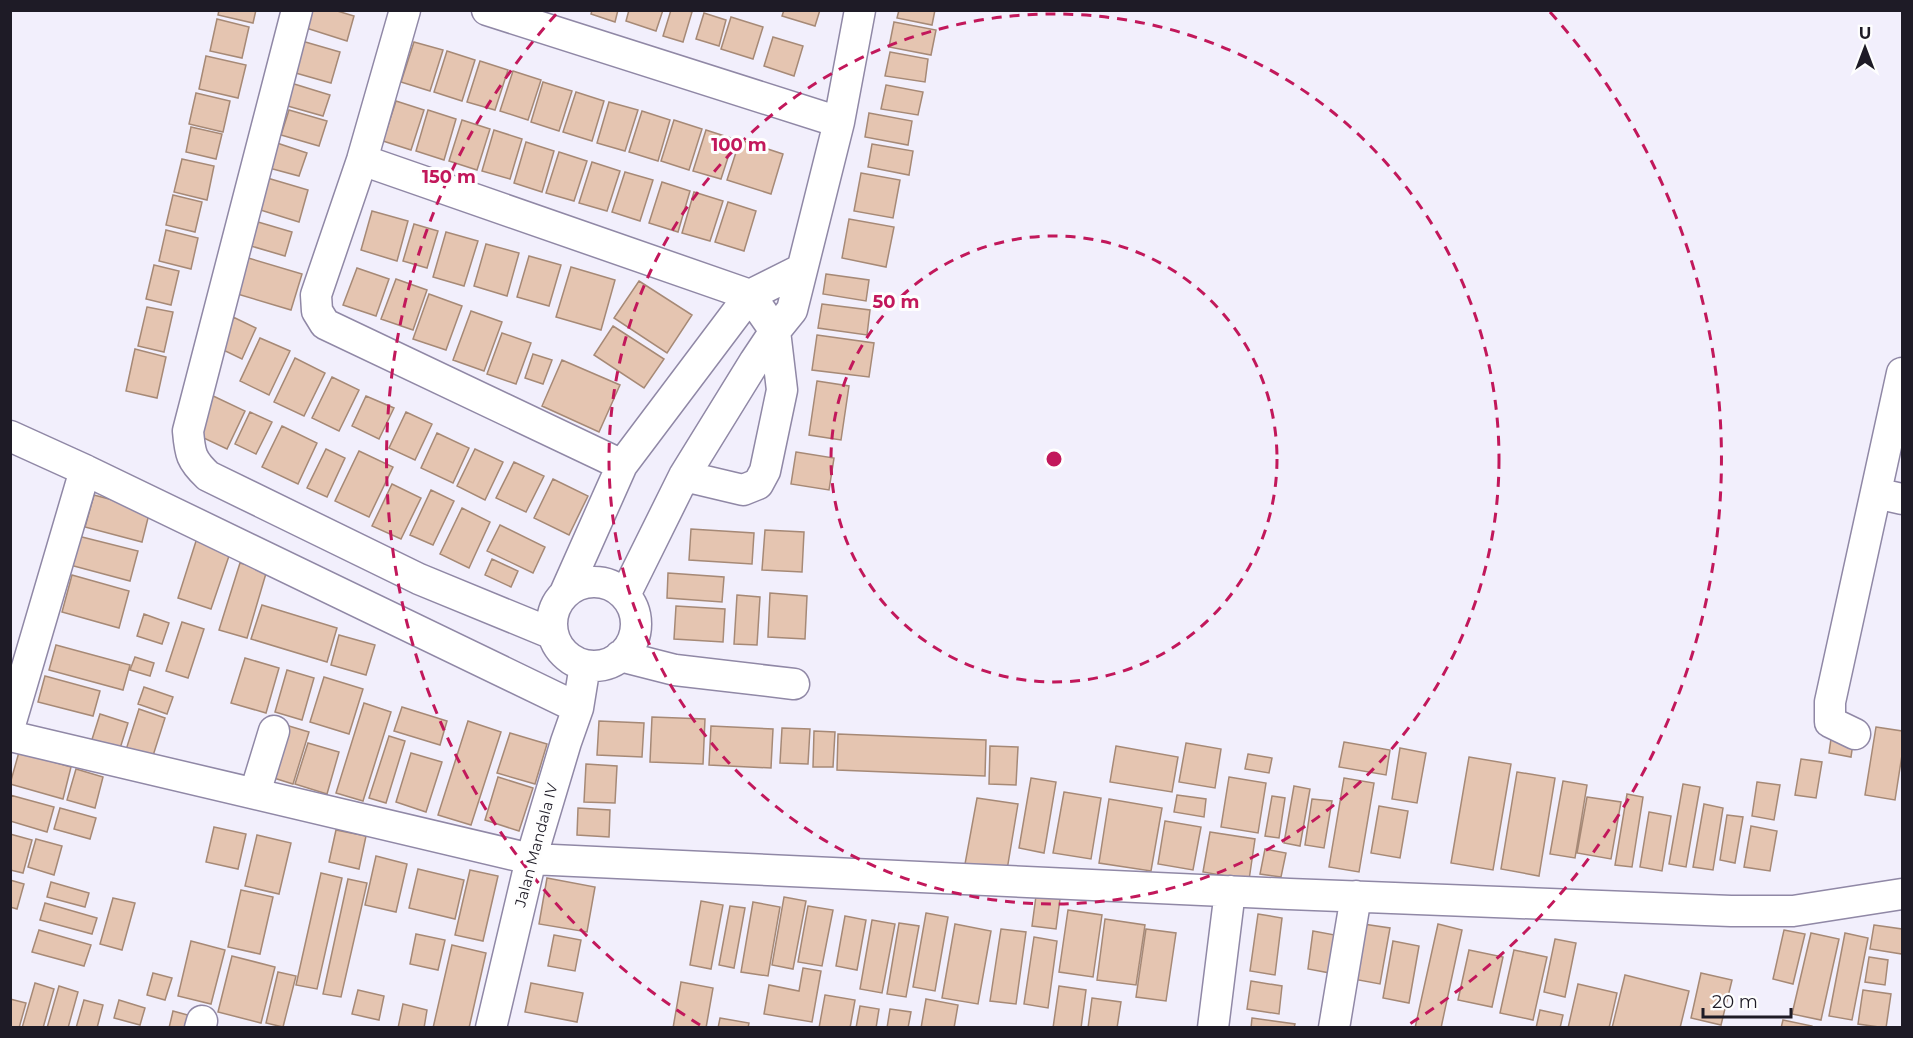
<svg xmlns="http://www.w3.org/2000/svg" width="1913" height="1038" font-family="Montserrat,sans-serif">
	<rect width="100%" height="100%" fill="#f2effc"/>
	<!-- building -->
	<path fill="#e5c5b1" stroke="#a68976" stroke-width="1.5" d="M219,10H256L253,23L218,15Z
		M308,10H334L354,16L347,41L303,27Z
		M592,10H618L615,22L591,14Z
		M629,10H663L656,31L626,21Z
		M671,10H686L692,12L683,42L663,36Z
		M784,10H820L815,26L782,16Z
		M899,10H935L932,25L897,18Z
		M704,13L726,20L719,46L696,39Z
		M731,17L763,27L753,59L721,49Z
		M217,19L249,27L242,58L210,51Z
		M894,22L936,30L931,55L889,47Z
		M773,37L803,46L794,76L764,66Z
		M295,39L340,52L331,83L285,70Z
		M414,42L443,50L430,91L401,82Z
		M447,51L475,60L462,101L434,92Z
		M890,52L928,59L925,82L885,76Z
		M206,56L246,65L238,98L199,89Z
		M480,61L508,70L495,110L467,102Z
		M513,71L541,80L528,120L500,111Z
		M543,82L572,91L559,131L531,122Z
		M291,83L330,95L323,116L284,105Z
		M886,85L923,92L918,115L881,109Z
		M576,92L604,101L592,141L563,132Z
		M196,93L230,101L223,132L189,124Z
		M396,101L424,110L411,150L383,141Z
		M609,102L638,110L625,151L597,143Z
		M289,110L327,121L319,146L281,135Z
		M428,110L456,119L444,160L416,151Z
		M642,111L670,120L658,161L629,152Z
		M869,113L912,121L908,145L865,137Z
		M462,120L490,129L477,170L449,161Z
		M674,120L702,129L689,170L661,161Z
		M191,127L222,134L216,159L186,152Z
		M494,130L522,139L510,179L482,171Z
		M706,130L734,139L721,179L693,171Z
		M740,140L783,154L771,194L727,180Z
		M526,142L554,151L542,192L514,183Z
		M277,143L307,153L299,176L269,168Z
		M872,144L913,151L909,175L868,167Z
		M559,152L587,161L574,201L546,193Z
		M182,159L214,166L207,200L174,192Z
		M592,162L620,171L607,211L579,203Z
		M625,172L653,180L640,221L612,212Z
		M861,173L900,180L893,218L854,211Z
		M264,177L308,190L299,222L254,208Z
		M662,182L690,191L678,232L649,223Z
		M694,192L723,201L710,241L682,233Z
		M173,195L202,202L195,232L166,225Z
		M728,202L756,211L744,251L715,242Z
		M372,211L408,221L397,261L361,250Z
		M849,219L894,227L886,267L842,258Z
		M258,222L292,232L285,256L251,246Z
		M414,224L438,231L427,268L403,261Z
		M166,230L198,238L191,269L159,261Z
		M446,232L478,241L464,286L433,277Z
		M486,244L519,253L507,296L474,286Z
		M529,256L561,265L549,306L517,297Z
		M245,257L302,274L291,310L234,293Z
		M154,265L179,271L171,305L146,299Z
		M571,267L615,280L601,330L556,317Z
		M357,268L389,279L376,316L343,305Z
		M826,274L869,280L866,301L823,294Z
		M396,279L427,290L413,330L381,319Z
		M639,281L692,315L667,353L614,318Z
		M429,294L462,306L446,350L413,339Z
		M822,304L870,310L867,335L818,328Z
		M147,307L173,312L164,352L138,346Z
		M471,311L502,322L484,371L453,360Z
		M233,317L256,328L242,359L219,348Z
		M613,326L664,359L644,388L594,355Z
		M502,333L531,343L516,384L487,374Z
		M817,335L874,343L869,377L812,370Z
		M260,338L290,351L269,395L240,381Z
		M135,349L166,357L157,398L126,391Z
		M533,354L552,360L543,384L525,378Z
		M295,358L325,373L304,416L274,402Z
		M562,360L620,385L599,432L542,406Z
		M332,377L359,390L339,431L312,418Z
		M817,381L849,386L841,440L809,435Z
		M209,394L245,411L227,449L191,432Z
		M366,396L394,408L379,439L352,426Z
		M250,412L272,422L256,454L235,444Z
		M406,412L432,424L415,460L389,448Z
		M282,426L317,443L298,484L262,467Z
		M437,433L469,448L453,483L421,468Z
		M326,449L345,458L327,497L307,488Z
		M475,449L503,462L485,500L457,486Z
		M359,451L393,467L369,517L335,501Z
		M796,452L834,458L829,490L791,484Z
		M514,462L544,476L526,512L496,498Z
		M553,479L588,496L569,535L534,518Z
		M392,484L421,498L401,539L372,526Z
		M431,490L454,501L433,545L410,535Z
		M94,495L150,510L142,542L85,527Z
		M462,508L490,522L469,568L440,554Z
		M500,525L545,547L533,573L487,551Z
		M691,529L754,533L752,564L689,560Z
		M765,530L804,532L802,572L762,570Z
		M78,536L138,551L130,581L70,565Z
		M197,538L231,550L211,609L178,598Z
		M492,559L518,571L511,587L485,575Z
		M240,563L267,570L247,638L219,630Z
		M668,573L724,577L722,602L667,598Z
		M72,575L129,591L119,628L62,612Z
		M770,593L807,596L805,639L768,637Z
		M737,595L760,597L757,645L734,644Z
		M262,605L337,628L327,662L251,639Z
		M676,606L725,609L723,642L674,639Z
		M144,614L169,623L162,644L137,636Z
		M182,622L204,629L188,678L166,671Z
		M339,635L375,645L366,675L331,665Z
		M56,645L130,665L123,690L49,670Z
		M135,657L154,663L150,676L130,670Z
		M245,658L279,668L266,713L231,703Z
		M287,670L314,678L302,720L275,712Z
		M45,676L100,691L93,716L38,702Z
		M324,677L363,689L349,734L310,722Z
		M144,687L173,697L167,714L138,704Z
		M364,703L391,712L363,801L336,793Z
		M402,707L447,721L440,745L394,731Z
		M139,709L165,718L151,762L125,753Z
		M100,714L128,723L117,758L89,749Z
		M652,717L705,719L703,764L650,762Z
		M468,721L501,732L471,825L438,815Z
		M599,721L644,723L642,757L597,755Z
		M279,723L309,732L293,784L264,775Z
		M711,726L773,729L771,768L709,765Z
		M1876,727L1902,731V755L1895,800L1865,795Z
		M782,728L810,729L808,764L780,763Z
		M814,731L835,732L833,767H813Z
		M510,733L547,744L535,784L497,773Z
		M838,734L986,740L985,776L837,770Z
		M389,736L405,741L386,803L369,798Z
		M1831,739L1853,743L1851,757L1829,753Z
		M1344,742L1390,750L1386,775L1339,767Z
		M308,743L339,752L327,794L295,784Z
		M1186,743L1221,749L1215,788L1179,782Z
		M990,746L1018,747L1016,785L989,784Z
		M1116,746L1178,757L1172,792L1110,782Z
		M1400,748L1426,753L1417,803L1392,799Z
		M19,752L71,767L63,799L10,784Z
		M411,753L442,762L426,812L396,802Z
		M1248,754L1272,758L1269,773L1245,769Z
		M1469,757L1511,764L1493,870L1451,863Z
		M1801,759L1822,762L1816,798L1795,795Z
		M586,764L617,766L615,803L584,802Z
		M76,769L103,777L95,808L67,800Z
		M1517,772L1555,778L1539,876L1501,869Z
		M498,777L533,788L519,831L485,820Z
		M1229,777L1266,783L1258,833L1221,827Z
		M1031,778L1056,782L1044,853L1019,848Z
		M1344,778L1374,783L1359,872L1329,867Z
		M1563,781L1587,785L1575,858L1550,854Z
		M1757,782L1780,785L1774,820L1752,816Z
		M1683,784L1700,787L1686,867L1669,864Z
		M1294,786L1310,789L1300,846L1284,843Z
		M1064,792L1101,798L1091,859L1053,853Z
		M1627,794L1643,797L1632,867L1615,865Z
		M10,795L54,807L47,832L10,821Z
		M1177,795L1206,799L1204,817L1174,812Z
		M1272,796L1285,798L1279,838L1265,836Z
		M1587,797L1621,802L1611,859L1577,853Z
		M977,798L1018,804L1007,870L965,864Z
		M1109,799L1162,808L1151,871L1099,863Z
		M1312,799L1332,801L1324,848L1305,845Z
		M1704,804L1723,808L1713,870L1693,867Z
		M1379,806L1408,811L1400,858L1371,853Z
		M60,808L96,818L90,839L54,829Z
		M578,808L610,810L609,837L577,835Z
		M1649,812L1671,816L1662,871L1640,867Z
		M1727,815L1743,817L1735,863L1720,860Z
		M1165,821L1201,827L1193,870L1158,864Z
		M1751,826L1777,831L1770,871L1744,867Z
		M214,827L246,834L238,869L206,862Z
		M336,830L366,836L359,869L329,862Z
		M1210,832L1255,839L1249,880L1203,872Z
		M10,834L32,840L23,873L10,870Z
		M257,835L291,843L279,894L245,886Z
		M36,839L62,846L54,875L28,867Z
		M1265,849L1286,853L1281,877L1260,874Z
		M376,856L407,864L396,912L365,905Z
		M418,869L464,880L455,919L409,908Z
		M470,870L498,876L483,941L455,935Z
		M321,873L342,878L317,989L296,985Z
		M547,878L595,887L587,932L539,924Z
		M348,879L367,883L341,997L323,994Z
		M10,880L24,884L17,909L10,907Z
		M51,882L89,893L85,907L47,897Z
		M241,890L273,897L260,954L228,947Z
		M1036,896L1060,899L1056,929L1032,926Z
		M784,897L806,901L793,969L772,965Z
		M113,898L135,903L122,950L100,944Z
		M701,901L723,905L711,969L690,965Z
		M753,902L780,907L768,976L741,972Z
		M45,903L97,918L92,934L40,920Z
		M730,906L745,908L734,968L719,965Z
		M808,906L833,910L822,966L798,962Z
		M1068,910L1102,915L1093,977L1059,972Z
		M926,913L948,917L935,991L913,987Z
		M1258,914L1282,918L1275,975L1250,971Z
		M845,916L866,920L857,970L836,966Z
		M1105,919L1145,925L1136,985L1097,980Z
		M872,920L895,924L882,993L860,989Z
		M899,923L919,926L906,997L887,994Z
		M955,924L991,931L978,1004L942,998Z
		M1363,924L1390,928L1380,984L1353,979Z
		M1438,924L1462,930L1441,1028H1415Z
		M1874,925L1902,929V954L1870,949Z
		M1001,929L1026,932L1016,1004L990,1001Z
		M1146,929L1176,933L1166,1001L1136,997Z
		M39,930L91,945L84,966L32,952Z
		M1784,930L1805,934L1793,984L1773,979Z
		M1313,931L1335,935L1330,973L1308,969Z
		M1811,933L1839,939L1821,1020L1792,1014Z
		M1845,933L1868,938L1852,1020L1829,1016Z
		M416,934L445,940L438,970L410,964Z
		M554,935L581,940L575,971L548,966Z
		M1034,937L1057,941L1048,1008L1024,1004Z
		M1555,939L1576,943L1565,997L1544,992Z
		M191,941L225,950L211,1004L178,996Z
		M1393,941L1419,946L1409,1003L1383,998Z
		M452,945L486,953L469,1028H433Z
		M1469,950L1503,957L1492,1007L1458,1000Z
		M1514,950L1547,957L1533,1020L1500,1013Z
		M232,956L275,967L261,1023L218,1012Z
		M1869,957L1888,960L1885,985L1865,982Z
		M803,968L821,971L812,1022L764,1014L769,985L799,991Z
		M278,972L296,976L283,1027L266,1023Z
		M153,973L172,978L165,1000L147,995Z
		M1701,973L1732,980L1721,1025L1691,1018Z
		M1625,975L1689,991L1680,1028H1612Z
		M1251,981L1282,986L1279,1014L1247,1009Z
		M681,982L713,988L706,1028H673Z
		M35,983L54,989L43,1028H22Z
		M531,983L583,993L577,1022L525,1012Z
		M1578,984L1617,993L1609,1028H1568Z
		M59,986L78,992L68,1028H47Z
		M1059,986L1086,990L1081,1028H1053Z
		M358,990L384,996L379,1020L352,1014Z
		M1863,990L1891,994L1886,1028L1858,1024Z
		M825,995L855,1000L850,1028H819Z
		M1092,998L1121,1002L1117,1028H1088Z
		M10,999L26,1003L19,1028H10Z
		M926,999L958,1005L954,1028H921Z
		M84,1000L103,1005L97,1028H76Z
		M119,1000L145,1008L140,1025L114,1018Z
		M403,1004L427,1010L424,1028H398Z
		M860,1006L879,1009L876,1028H856Z
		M890,1009L911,1012L908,1028H887Z
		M1540,1010L1563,1015L1560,1028H1536Z
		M173,1011L195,1017L193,1028H169Z
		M720,1018L749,1023L748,1028H718Z
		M1252,1018L1295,1024L1294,1028H1251Z
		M1783,1020L1812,1026V1028H1781Z"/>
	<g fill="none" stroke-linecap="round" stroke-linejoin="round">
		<!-- minor casing -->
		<g stroke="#9088a6" stroke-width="33">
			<path id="minor" d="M297,10L188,431C190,454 191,460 208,476L419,579L553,634
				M405,10L362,160L316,295L317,311L325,324L622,465
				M487,10L839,122
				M362,160L750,295L775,331L782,390L765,471L758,484L743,490L684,476
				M10,436L85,470L578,708
				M1876,493L1902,499
				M552 624a42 42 0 1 1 84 0a42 42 0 1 1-84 0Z
				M565,593L622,465L750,295L802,269
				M625,595L684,476L755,361L775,331L792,310L839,122L860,10
				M620,656L675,670L794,684
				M10,725L85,470
				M1855,734L1830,722V702L1902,373
				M10,736L531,859L1289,894L1731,911H1793L1902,894
				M255,793L274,731
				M200,1028L202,1021
				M491,1028L531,859L566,742L578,708L585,665
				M1213,1028L1230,891
				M1334,1028L1356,896"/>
		</g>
		<!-- minor -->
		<use href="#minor" stroke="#fff" stroke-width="30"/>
	</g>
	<!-- distance rings -->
	<g fill="none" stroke="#c2185b" stroke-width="3" stroke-dasharray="10 8">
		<circle cx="1054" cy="459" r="223"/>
		<circle cx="1054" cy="459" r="445"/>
		<path d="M700 1025A668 668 0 0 1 558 12M1550 12A668 668 0 0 1 1408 1025"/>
	</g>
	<g text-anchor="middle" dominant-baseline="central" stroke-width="6" stroke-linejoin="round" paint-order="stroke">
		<!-- street labels -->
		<g font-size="15" fill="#1e1b26" stroke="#fefefe">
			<text transform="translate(536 845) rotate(-75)">Jalan Mandala IV</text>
		</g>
	</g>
	<circle cx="1054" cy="459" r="9" fill="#c2185b" stroke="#fefefe" stroke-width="3"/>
	<g font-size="18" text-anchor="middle" font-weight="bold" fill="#c2185b" stroke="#fefefe" stroke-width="6" stroke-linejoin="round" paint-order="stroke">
		<text x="739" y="151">100 m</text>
		<text x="449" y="183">150 m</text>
		<text x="896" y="308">50 m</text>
	</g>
	<!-- border -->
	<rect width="1913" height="1038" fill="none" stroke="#1e1b26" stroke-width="24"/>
	<!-- north arrow -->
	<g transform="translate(1865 48)" stroke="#fefefe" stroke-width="4.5" paint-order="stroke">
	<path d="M0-4.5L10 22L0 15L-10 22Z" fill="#1e1b26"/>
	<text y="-9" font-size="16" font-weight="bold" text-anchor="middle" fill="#1e1b26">U</text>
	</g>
	<!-- scale -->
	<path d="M1703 1008v9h88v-9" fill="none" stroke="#1e1b26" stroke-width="3"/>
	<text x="1712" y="1008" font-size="18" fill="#1e1b26" stroke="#fefefe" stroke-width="4.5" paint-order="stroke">20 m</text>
</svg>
